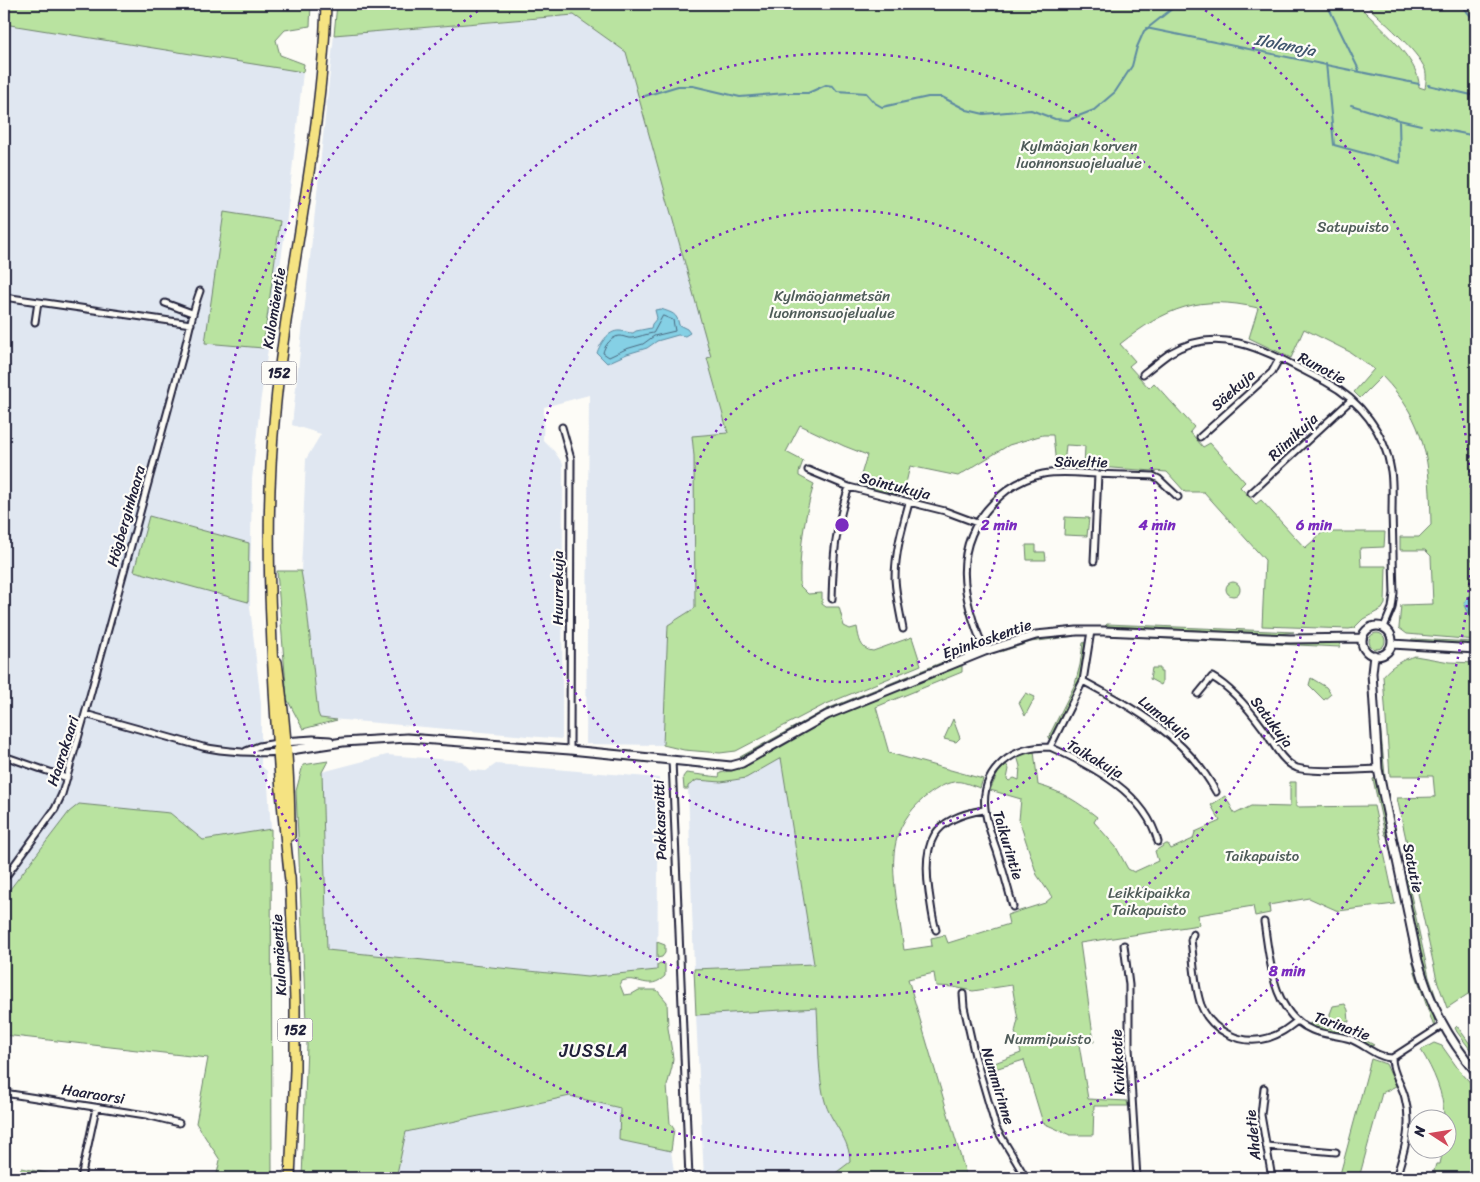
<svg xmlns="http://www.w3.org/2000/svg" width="1480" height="1182" font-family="Sriracha,sans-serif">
	<rect width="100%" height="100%" fill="#fdfcf7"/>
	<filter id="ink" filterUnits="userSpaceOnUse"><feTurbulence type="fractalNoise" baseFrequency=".02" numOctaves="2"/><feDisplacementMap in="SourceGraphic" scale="10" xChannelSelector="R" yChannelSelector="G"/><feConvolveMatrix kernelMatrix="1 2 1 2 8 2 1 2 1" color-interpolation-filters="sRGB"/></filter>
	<g filter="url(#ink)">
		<!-- built -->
		<path fill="#e0e7f1" d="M574,15L626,52L712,357L707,359L728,434L692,437L694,456L695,608L668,625L663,745L586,744L589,395L544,407L543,440L554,451L563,464L562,739L320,718L318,713L306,600L301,571L306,459L321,434L292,425L334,35Z
			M4,23L220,57L303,72L286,225L260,404L252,479L250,607L261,703V766L267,771L271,829L203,840L170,813L79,804L69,813L4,897Z
			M387,755L462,761L470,770L486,771L496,764L659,778L657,970L587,977L327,950L322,772Z
			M781,757L814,964L694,969L688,786L697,780L721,782L746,778Z
			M817,1007L821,1081L826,1105L850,1150V1162L829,1178H704L696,1015Z
			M570,1096L620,1108L619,1140L671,1151L675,1178H396L406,1132Z"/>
		<!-- green -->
		<path fill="#b9e3a0" stroke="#6e826e" d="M4,4H311L310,26L285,30L276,40L280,55L304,64L303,72L4,24Z
			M337,4H1357C1375,23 1421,60 1419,87L1425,89C1426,82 1427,75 1425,69C1418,51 1380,18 1365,4H1476V211L1470,247L1473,272H1476V282L1474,283L1476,296V640L1407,634L1399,628L1401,605L1433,604L1431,556L1425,550H1400V537H1419L1431,525C1430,463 1427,422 1382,376L1360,398L1354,392L1374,369L1350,352L1304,329L1291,358L1249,338L1258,308C1199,294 1166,308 1120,344L1135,361L1129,366L1149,388L1154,383L1194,427L1190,432L1203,447L1210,443L1245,482L1240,487L1256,504L1261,500L1305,548L1323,532H1385L1384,547L1360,548L1361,566H1386L1385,604L1382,609L1363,619L1354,628L1349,629L1262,626L1265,560L1204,492H1185L1167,472L1084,466L1085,446L1066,445L1064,465L1056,466L1053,435H1043L1009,445L958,476L910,466L903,496L858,485L867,455L844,446L800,425L786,452L803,461L799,472V476L814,484C804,518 799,551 800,586L808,594L822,593V604L826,607H839L844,626L850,629L857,627C859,638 860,650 873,651L912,637L921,665L824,705L736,751L720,753L684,750L663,745L668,625L695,608L694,456L692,436L728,433L707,358L711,357L626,52L574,15L334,35Z
			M224,212L280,221L263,348L205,343Z
			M149,516L249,543L248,602L134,571Z
			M1065,517L1089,518L1087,536L1064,535Z
			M1026,545H1036V552H1045L1046,560H1027Z
			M277,571H301L306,600L318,713L320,718L337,720L303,729L287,699Z
			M1226 589a7 7 0 1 1 14 0a7 7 0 1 1-14 0Z
			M1107,624L1294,632L1279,634L1105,626Z
			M1369 641a8 8 0 1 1 16 0a8 8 0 1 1-16 0Z
			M1061,636H1075L1031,642L1000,652L999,650L1031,640Z
			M1162,636L1341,643L1340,647L1149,638Z
			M1412,639L1476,642V644L1411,641Z
			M1085,642L1080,678L1050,740L1048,738L1075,684L1080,665L1083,643Z
			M965,653L968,655L829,710L744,758L741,759L740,757L827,709Z
			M1415,656L1450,662L1476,663V1003L1468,994L1447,1008L1437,980L1397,798L1435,797L1433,776H1390L1383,676C1391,666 1403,659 1415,656Z
			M962,665V672L876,707L889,753L983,779L980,788C973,786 961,780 954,782C944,783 932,792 924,798C891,827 891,856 896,896C899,914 901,932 904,950L932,946L931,938L945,935L948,943L1009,924L1007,915L1045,903L1052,897L1037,875L1019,820L1021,799L990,790L998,773L1006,764L1009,769L1007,779L1009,781L1014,778L1019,780L1020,766L1017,756L1027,752L1034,751L1038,785C1063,792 1078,802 1097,817L1094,822L1116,847L1128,869L1134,872L1158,861L1155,851L1166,844H1168L1171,849L1193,839L1195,832L1220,821L1211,805L1225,796L1235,814L1251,806L1290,807V782H1296V807L1374,806L1395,904L1338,911L1309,898L1269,905L1270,913L1255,916L1253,906L1198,915L1199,925L1080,943L1094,1042L1078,1038L1088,1099L1127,1101L1128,1106H1094L1093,1135H1070L1043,1123L1024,1060L985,1072L984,1067L1021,1053L1015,1032L1018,1020L1012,985L973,991L953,987L936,986L934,973L908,979L967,1178H829L850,1162C850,1139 833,1125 826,1105C817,1078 819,1036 817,1008L696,1015L694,969L814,964L781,758L746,778L721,782L697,780L688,786V789H684L683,777L686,773L719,777L720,773L738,769L834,716Z
			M1152,668H1160V672H1162V683L1161,685L1150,679Z
			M1311,678L1326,687L1331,694L1324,700L1309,685Z
			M1026,693L1035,697L1025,716L1019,703Z
			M1377,713H1379L1386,786L1381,771Z
			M953,719L960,738L956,742L944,739Z
			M328,761L322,772L327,950L587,977L657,970V965L660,963L665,964V976C648,992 639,975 622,981L620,985L624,995L632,994L639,990H657L667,1002L668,1028L673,1058L672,1067L667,1086L670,1123L674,1129L671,1151L619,1140L620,1108L570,1096L406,1132L396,1178H302L307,1045L296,791L303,765Z
			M1375,778L1387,832V835H1385L1373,779Z
			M79,804L170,813L203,840L271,829L272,1178H216L220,1160L196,1123L208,1058L4,1035V897L69,812Z
			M1407,877L1429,977L1439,1006L1437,1007C1421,966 1413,921 1405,878Z
			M1397,879C1407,916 1411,954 1423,990C1427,1001 1437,1016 1434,1027L1415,972Z
			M657,942L665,945V953L662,957L657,958Z
			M1345,1004L1348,1010L1349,1022L1330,1021V1014L1333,1006Z
			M1310,1023L1354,1034L1374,1045L1371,1046C1362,1041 1352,1036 1341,1033C1330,1031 1320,1030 1309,1025Z
			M1457,1026L1476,1052V1057L1457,1032L1455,1028Z
			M1434,1043L1442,1046L1459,1070L1476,1089V1178H1432L1436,1164H1440L1443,1150H1448V1120L1444,1119C1444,1093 1434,1072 1421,1050Z
			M1371,1059L1386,1064L1396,1086L1382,1093L1359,1178H1339Z
			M21,1168L72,1178H19Z"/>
		<!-- water -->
		<path fill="#85d0e5" stroke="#5d8aa1" d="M661,309C672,313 677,313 679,325L687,329L690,333L685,336L678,335L657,341L647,348L627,354L607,363L597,353C600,344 608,330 620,331C624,331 628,333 633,333L636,331L651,328L652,324L657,318L655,310Z
			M1469,595C1477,600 1477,610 1475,618L1470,616L1464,603Z"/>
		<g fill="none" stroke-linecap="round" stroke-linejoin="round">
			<!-- shore -->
			<path stroke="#4a687f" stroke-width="1" d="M663,316L673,320L675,331L654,336L643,344L626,349L609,357L603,353C604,346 612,336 620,336C624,336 628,339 632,338C639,337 646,334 653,333Z"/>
			<!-- stream -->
			<path stroke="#5d8aa1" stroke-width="2" d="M1327,4L1359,70
				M1465,4L1464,8L1476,22
				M1146,28L1419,84
				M1326,63L1334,145L1400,163L1399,120
				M1428,85L1476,96
				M645,96L678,86H693L740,97L786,93H808L826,85L833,86L837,91L866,93L875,103L882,107L928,97H942L967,110L984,114L1031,110L1055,119L1068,120L1094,110L1115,92L1132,66L1137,47L1144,31L1178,4
				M1351,105L1399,120L1421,125
				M1430,127L1476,136"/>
			<!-- minor casing -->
			<g stroke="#22223b" stroke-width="9">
				<path id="minor" d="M4,297L191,324
					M165,303L192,313
					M35,322L38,302
					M1143,374C1152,367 1161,359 1170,353C1224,320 1277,358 1326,382C1360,400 1385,432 1391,471C1393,485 1392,499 1392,513C1393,540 1393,566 1394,593L1392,608L1384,627
					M562,427L571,459L570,750
					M1200,437L1272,372L1279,359
					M808,470L849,487L945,511L977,523
					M1251,493L1351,400
					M1094,561L1098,474
					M832,599C833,559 835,526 849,487
					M903,629C900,613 896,596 895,579C895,553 902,528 909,503
					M985,651C962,599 950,546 994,502C1007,488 1024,478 1043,474C1061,471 1078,473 1096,474C1115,475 1134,475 1153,476L1159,479L1178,497
					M1083,681C1135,709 1187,737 1216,792
					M1198,694L1212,677C1232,688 1249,709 1263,728C1273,742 1281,762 1297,768C1314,773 1359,770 1378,769
					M85,714L183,355C189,333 192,312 200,291
					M1050,747C1092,766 1146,793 1158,842
					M246,751L259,746L277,743
					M4,756L67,778
					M672,760L689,1178
					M4,879L55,809L62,794L85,714L203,747C216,750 228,751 242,752C255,752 265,754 277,752
					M1013,907C1008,888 1003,870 997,851C986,820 973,788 1003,762C1017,750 1032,747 1050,747L1083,681L1091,631
					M1264,922C1270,959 1272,1014 1312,1030C1324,1035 1338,1035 1350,1039C1364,1044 1377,1058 1392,1058L1443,1025
					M936,930C932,917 931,904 929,892C922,842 932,818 984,810
					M1193,934L1191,940C1194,961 1194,985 1201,1005C1211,1031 1241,1046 1268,1038C1279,1035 1288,1028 1297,1021
					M1124,945L1129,985V1048L1137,1178
					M963,994L964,1007L975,1056L996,1128L1026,1178
					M1392,1058C1392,1074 1402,1084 1405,1098C1413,1127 1404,1151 1396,1178
					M1264,1088L1261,1115L1272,1178
					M4,1093L146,1115L179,1123
					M1266,1146L1336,1152
					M81,1178L96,1108"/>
			</g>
			<!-- tertiary casing -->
			<g stroke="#22223b" stroke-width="11">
				<path id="tertiary" d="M1362 641a15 15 0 1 1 30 0a15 15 0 1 1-30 0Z
					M1392,644L1476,649
					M1374,655L1372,673L1378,769L1418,961C1430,1005 1447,1037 1476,1072
					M283,742L313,740L330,741
					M284,751L343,742L407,738L570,750L731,766L742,763L827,715L985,651L1036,635L1077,631H1103L1290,639L1362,638"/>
			</g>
			<!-- primary casing -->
			<g stroke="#22223b" stroke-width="12">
				<path id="primary" d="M277,662C285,718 290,779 290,836
					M290,876L295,1000V1070L290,1178
					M290,881C280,794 274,708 271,620C268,551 268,482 275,412C287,276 322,141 326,4"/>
			</g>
			<!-- minor -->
			<use href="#minor" stroke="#fdfcf7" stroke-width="5"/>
			<!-- tertiary -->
			<use href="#tertiary" stroke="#fdfcf7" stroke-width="7"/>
			<!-- primary -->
			<use href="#primary" stroke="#f5e382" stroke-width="9"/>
		</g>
	</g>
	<!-- distance rings -->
	<g fill="none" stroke="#7b2cbf" stroke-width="2.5" stroke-dasharray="2.5 5">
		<circle cx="842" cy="525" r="157"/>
		<circle cx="842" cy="525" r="315"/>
		<circle cx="842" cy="525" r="472"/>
		<path d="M1199 6A630 630 0 1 1 485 6"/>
	</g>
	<g text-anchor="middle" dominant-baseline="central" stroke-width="4.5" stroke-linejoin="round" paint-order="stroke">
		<!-- shield labels -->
		<g fill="#fdfcf7" stroke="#646373" stroke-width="1">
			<rect x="261.5" y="361.5" width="35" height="23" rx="4"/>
			<rect x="277.5" y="1018.5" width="35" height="23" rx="4"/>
		</g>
		<g font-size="14" font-weight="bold" fill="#22223b">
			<text x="279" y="373">152</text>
			<text x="295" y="1030">152</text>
		</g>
		<!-- park labels -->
		<g font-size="15" fill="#4f5c59" stroke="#fdfcf7">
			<text x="1079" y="146">Kylmäojan korven<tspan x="1079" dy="17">luonnonsuojelualue</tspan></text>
			<text x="1353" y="227">Satupuisto</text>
			<text x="832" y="296">Kylmäojanmetsän<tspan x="832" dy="17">luonnonsuojelualue</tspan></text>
			<text x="1262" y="856">Taikapuisto</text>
			<text x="1149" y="893">Leikkipaikka<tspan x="1149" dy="17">Taikapuisto</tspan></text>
			<text x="1048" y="1039">Nummipuisto</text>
		</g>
		<!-- street labels -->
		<g font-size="15" fill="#22223b" stroke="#fdfcf7">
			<text transform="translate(274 308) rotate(-81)">Kulomäentie</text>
			<text transform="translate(1322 368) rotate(28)">Runotie</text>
			<text transform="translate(1233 390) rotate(-42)">Säekuja</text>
			<text transform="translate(1293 437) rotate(-43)">Riimikuja</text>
			<text transform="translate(1081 462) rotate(1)">Säveltie</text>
			<text transform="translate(895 486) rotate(14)">Sointukuja</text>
			<text transform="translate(126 516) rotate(-74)">Högberginhaara</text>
			<text transform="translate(558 588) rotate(-90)">Huurrekuja</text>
			<text transform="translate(987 639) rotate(-19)">Epinkoskentie</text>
			<text transform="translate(1165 718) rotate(38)">Lumokuja</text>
			<text transform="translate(1272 722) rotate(53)">Satukuja</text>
			<text transform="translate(63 751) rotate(-72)">Haarakaari</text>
			<text transform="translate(1095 759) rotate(30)">Taikakuja</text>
			<text transform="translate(660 820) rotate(-92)">Pakkasraitti</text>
			<text transform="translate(1008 845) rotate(73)">Taikurintie</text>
			<text transform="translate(1413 868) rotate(78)">Satutie</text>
			<text transform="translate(279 955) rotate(-93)">Kulomäentie</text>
			<text transform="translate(1342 1026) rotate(20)">Tarinatie</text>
			<text transform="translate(1118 1062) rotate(-93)">Kivikkotie</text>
			<text transform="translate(998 1086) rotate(73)">Nummirinne</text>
			<text transform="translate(93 1094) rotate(9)">Haaraorsi</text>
			<text transform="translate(1253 1135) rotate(-96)">Ahdetie</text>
		</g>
		<!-- water labels -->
		<g font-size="16" font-style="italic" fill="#40566e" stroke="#fdfcf7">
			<text transform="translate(1285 45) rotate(11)">Ilolanoja</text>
		</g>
		<!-- quarter labels -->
		<g font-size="18" letter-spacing="1" fill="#22223b" stroke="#fdfcf7">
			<text x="594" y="1051">JUSSLA</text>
		</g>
	</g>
	<circle cx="842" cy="525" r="8" fill="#7b2cbf" stroke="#fdfcf7" stroke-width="2.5"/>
	<g font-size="15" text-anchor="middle" font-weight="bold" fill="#7b2cbf" stroke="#fdfcf7" stroke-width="4.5" stroke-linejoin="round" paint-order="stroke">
		<text x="999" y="530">2 min</text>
		<text x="1157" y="530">4 min</text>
		<text x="1314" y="530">6 min</text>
		<text x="1287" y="976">8 min</text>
	</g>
	<!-- margin -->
	<rect width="1480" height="1182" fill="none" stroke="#fdfcf7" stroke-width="20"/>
	<rect x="10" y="10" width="1460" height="1162" fill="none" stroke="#22223b" stroke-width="2" filter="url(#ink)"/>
	<!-- north arrow -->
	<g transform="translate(1432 1134) rotate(282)"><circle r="24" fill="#fdfcf7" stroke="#a5a5ac"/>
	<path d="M0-4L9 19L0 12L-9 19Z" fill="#d1495b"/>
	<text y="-8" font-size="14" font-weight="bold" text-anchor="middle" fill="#22223b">N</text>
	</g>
</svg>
